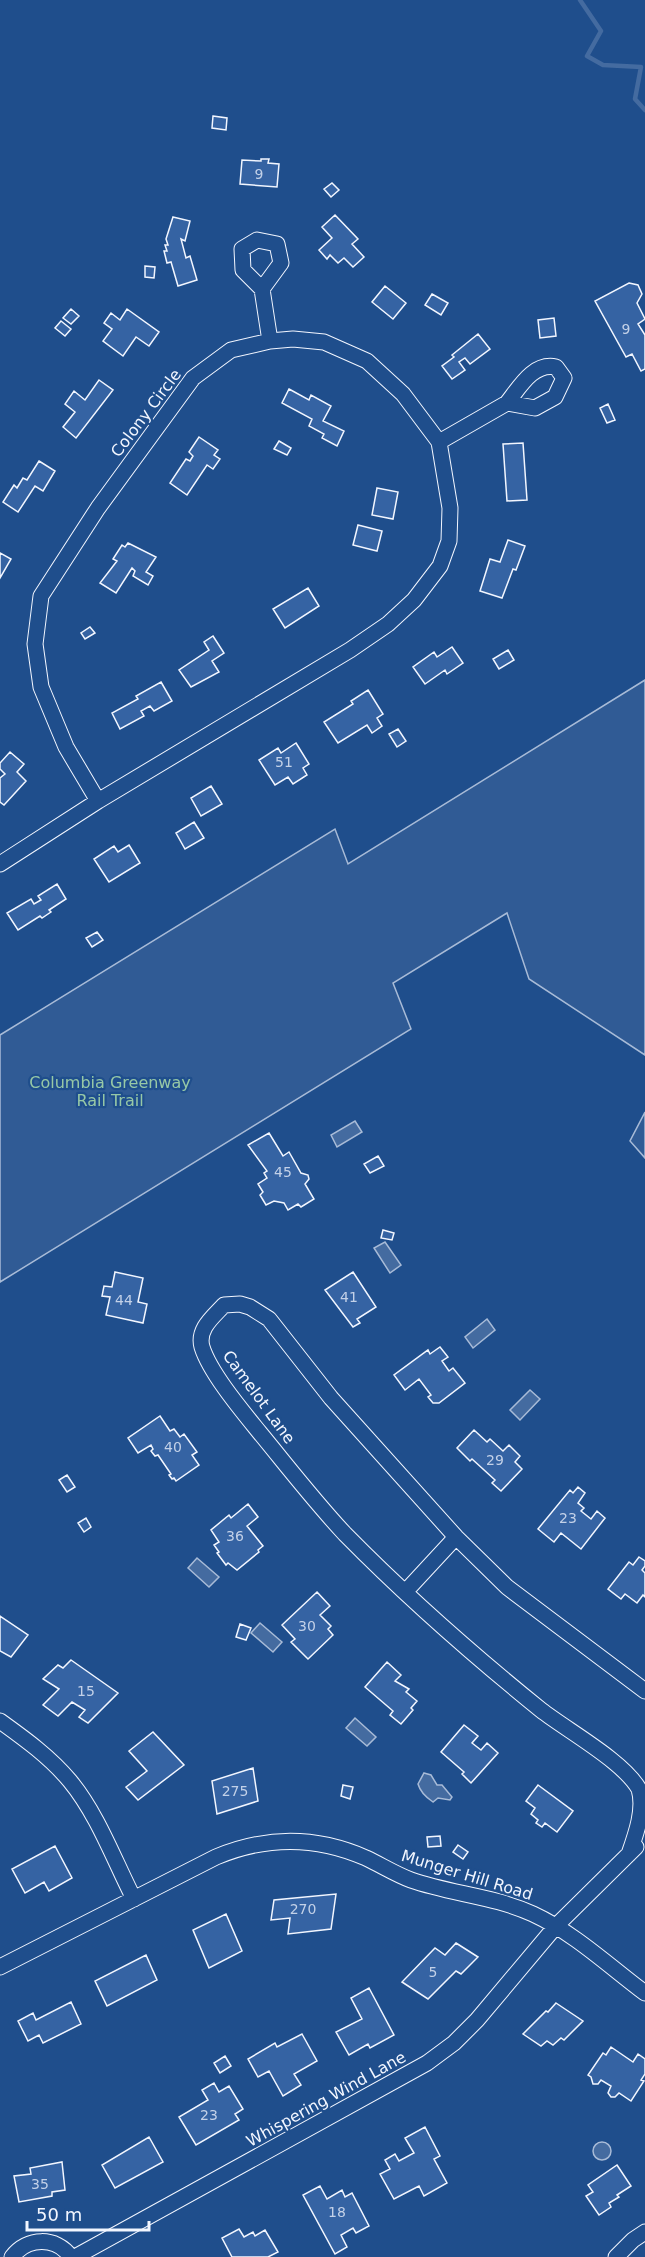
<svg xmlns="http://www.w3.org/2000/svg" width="645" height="2257" font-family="'DejaVu Sans',sans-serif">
	<rect width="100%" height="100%" fill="#1f4e8c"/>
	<!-- green -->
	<path fill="#305b95" stroke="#a8bbd7" stroke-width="1.5" d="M645,680V1055L529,979L507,913L393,983L411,1029L0,1282V1035L335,829L348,864Z
		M645,1112V1158L630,1141Z"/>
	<!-- water -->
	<path fill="#446ba0" stroke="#a8bbd7" stroke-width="1.5" d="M355,1121L362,1132L337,1147L331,1135Z
		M385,1242L401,1265L390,1273L374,1248Z
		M487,1319L495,1330L473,1348L465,1337Z
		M530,1390L540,1399L520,1420L510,1410Z
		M197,1558L219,1577L209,1587L188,1568Z
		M260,1623L282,1642L273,1652L251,1633Z
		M355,1718L376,1737L367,1746L346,1728Z
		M424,1773L431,1775L437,1785H442L452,1797L450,1800L438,1798L433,1802C427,1798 420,1791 418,1784Z
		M593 2151a9 9 0 1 1 18 0a9 9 0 1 1-18 0Z"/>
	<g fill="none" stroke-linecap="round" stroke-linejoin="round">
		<!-- stream -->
		<path stroke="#446ba0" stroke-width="4.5" d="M580,0L601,31L587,56L603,65L641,67L635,99L645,110"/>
	</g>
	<!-- building -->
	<path fill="#3563a3" stroke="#f2f6ff" stroke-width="1.5" d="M213,116L227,118L226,130L212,128Z
		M261,159H269L268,163L279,164L277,187L240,184L242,160L261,161Z
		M332,183L339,190L331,197L324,189Z
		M335,215L358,239L352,244L364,257L353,267L344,258L338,263L330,255L327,259L319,250L332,238L322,227Z
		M173,217L190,221L185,241L181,239L186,258L190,256L197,280L178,286L171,262L167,263L164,251H167L165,245H168L166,239Z
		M145,266L155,267L154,278L145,277Z
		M629,283L638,285L642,294L637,303L645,319L638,324L645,335V369L641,371L632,354L626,357L595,301Z
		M385,286L406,303L393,319L372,302Z
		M432,294L448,303L441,315L425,305Z
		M71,309L79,316L71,324L63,318Z
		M127,309L159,332L149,346L136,337L123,356L103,341L112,329L104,323L111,313L120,320Z
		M554,318L556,336L540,338L538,320Z
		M61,321L71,329L65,336L55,328Z
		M478,334L490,349L470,364L465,358L459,362L465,370L452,379L442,366L454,357L452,355Z
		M99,380L113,390L76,438L63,427L75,412L65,404L74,391L85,400Z
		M289,389L309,400L311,395L331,406L323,421L344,431L337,446L322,438L324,434L309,426L312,419L282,403Z
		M608,404L615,420L607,423L600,408Z
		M199,437L218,450L214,455L220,459L213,469L207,465L187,495L170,483L186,459L190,461L193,456L189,452Z
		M279,441L291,448L287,455L274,449Z
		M523,443L527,500L507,501L503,444Z
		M39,461L55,471L43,491L35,486L18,512L3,502L14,485L17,488L23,478L27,480Z
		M377,488L398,492L393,519L372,515Z
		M358,525L382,531L377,551L353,545Z
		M508,540L525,546L516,570L513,569L502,598L480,591L490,559L500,562Z
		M128,543L156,557L146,572L153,576L148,585L133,576L135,571L132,568L116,593L100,583L117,561L113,559L122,545L125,547Z
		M0,553L11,559L0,578Z
		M308,588L319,606L285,628L273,609Z
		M90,627L95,633L85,639L81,633Z
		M213,636L224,653L212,661L219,672L191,687L179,670L209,650L204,642Z
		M452,647L463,663L447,674L445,670L425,684L413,667L434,652L437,657Z
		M508,650L514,660L499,669L493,659Z
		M161,682L172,701L154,711L150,706L141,711L144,716L120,729L112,713L138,699L136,696Z
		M368,690L383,714L377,718L382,726L372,733L367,725L338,743L324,722L353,704L351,701Z
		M398,729L406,741L397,747L389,734Z
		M296,743L309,764L303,768L307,775L293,784L288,777L275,785L259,760L278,748L281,753Z
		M10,752L24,764L17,772L26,781L4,805L0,802V778L5,774L0,769V763Z
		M211,786L222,804L201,816L191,798Z
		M194,822L204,838L185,849L176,833Z
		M129,845L140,863L109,882L94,859L114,846L118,852Z
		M57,884L66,899L49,910L51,912L42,918L40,916L18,930L7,913L31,899L34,904L41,900L38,896Z
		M97,932L103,940L92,947L86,938Z
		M269,1133L283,1156L289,1152L301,1173L308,1175L309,1179L305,1184L314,1199L301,1207L298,1204L288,1210L284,1203L274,1201L266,1205L260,1195L263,1192L258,1184L267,1178L264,1173L267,1171L248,1145Z
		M378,1156L384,1166L370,1173L364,1164Z
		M383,1230L394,1233L392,1240L381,1238Z
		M115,1272L143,1278L138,1302L147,1304L143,1323L106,1315L110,1297L102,1296L104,1286L112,1287Z
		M353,1272L376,1307L357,1319L360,1323L353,1327L325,1290Z
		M440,1347L448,1357L442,1361L449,1371L453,1368L465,1383L439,1403H433L428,1397L431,1395L419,1379L405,1390L394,1375L428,1350L430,1354Z
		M160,1416L170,1431L174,1429L180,1437L184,1434L197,1452L192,1455L199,1465L176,1481L174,1478L172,1479L169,1475L171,1474L158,1455L155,1456L151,1451L153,1449L151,1445L138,1453L128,1438Z
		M474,1430L487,1442L490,1439L503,1451L509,1445L520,1456L515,1462L522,1469L501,1491L492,1483L495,1480L472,1459L470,1461L457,1448Z
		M67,1475L75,1487L67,1492L59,1480Z
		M578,1487L585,1493L578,1503L584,1508L581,1511L591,1519L597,1511L605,1518L581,1549L561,1533L554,1542L538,1529L570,1490L573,1493Z
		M248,1504L258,1517L247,1526L263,1546L258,1550L259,1552L237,1570L228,1563L226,1565L217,1553L219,1552L214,1545L219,1542L211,1530L229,1515L231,1518Z
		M86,1518L91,1527L84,1532L78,1523Z
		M639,1557L645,1561V1566L642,1570L645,1573V1597L643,1595L637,1603L625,1594L621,1599L608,1589L629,1562L633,1565Z
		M317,1592L330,1606L320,1615L331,1626L328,1629L333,1635L308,1659L291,1642L295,1639L282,1625Z
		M0,1616L28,1635L11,1657L0,1651Z
		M240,1624L251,1628L246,1640L236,1637Z
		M71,1660L118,1693L88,1723L79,1717L85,1710L72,1702L58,1716L43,1705L59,1689L43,1679L58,1665L63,1668Z
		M387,1662L401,1675L395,1681L409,1689L406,1692L417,1701L411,1708L413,1710L401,1724L390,1715L393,1711L365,1687Z
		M464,1725L478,1736L472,1743L481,1750L487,1743L498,1753L471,1783L462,1774L464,1772L441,1752Z
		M153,1732L184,1765L138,1800L126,1787L147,1771L129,1751Z
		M253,1768L258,1801L217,1814L212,1781Z
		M343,1785L353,1787L350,1799L341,1796Z
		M538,1785L573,1811L557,1832L545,1823L542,1827L536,1823L538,1820L531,1814L535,1808L526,1801Z
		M440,1836L441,1846L428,1847L427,1837Z
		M458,1845L468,1852L463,1859L453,1852Z
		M55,1846L72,1878L49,1891L44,1882L25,1893L12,1869Z
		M336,1894L331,1929L288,1934L290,1918L271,1920L274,1900Z
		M226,1914L242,1951L209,1968L193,1930Z
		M456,1943L478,1957L461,1974L456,1971L428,1999L402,1982L435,1948L445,1955Z
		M146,1955L157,1980L107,2006L95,1981Z
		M369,1988L394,2035L370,2048L368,2044L349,2055L336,2032L362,2019L351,1998Z
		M71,2002L81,2024L43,2043L39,2035L28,2041L18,2021L33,2013L36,2020Z
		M556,2003L583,2021L564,2040L561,2038L553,2045L547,2041L541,2046L523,2034L546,2011L548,2012Z
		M302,2034L317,2061L294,2074L301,2085L283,2096L269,2071L258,2077L248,2059L275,2043L277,2047Z
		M611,2047L633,2062L638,2054L645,2059V2074L641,2080L644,2081L631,2101L619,2093L615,2097H611L608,2093L611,2086L601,2080L598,2084H593L591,2077L588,2075L603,2053L606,2055Z
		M225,2056L231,2066L220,2073L214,2063Z
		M214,2083L219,2092L229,2086L243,2109L235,2114L239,2120L196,2145L179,2117L208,2100L202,2090Z
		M425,2127L440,2156L434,2159L447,2183L424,2196L419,2186L394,2199L380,2174L390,2169L385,2160L395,2154L399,2161L414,2153L405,2138Z
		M149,2137L163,2162L115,2188L102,2165Z
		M62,2162L65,2190L52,2192V2196L19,2202L14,2176L31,2174L30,2168Z
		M617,2165L631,2186L617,2195L619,2197L609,2203L611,2207L599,2215L586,2196L593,2192L588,2185Z
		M320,2186L327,2199L342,2190L345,2197L352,2193L369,2226L356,2233L353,2228L341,2235L347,2247L335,2254L303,2195Z
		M239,2229L244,2237L253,2232L255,2236L265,2230L278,2252L268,2257H232L222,2238Z"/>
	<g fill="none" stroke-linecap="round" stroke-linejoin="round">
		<!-- street casing -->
		<g stroke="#f2f6ff" stroke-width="17">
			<path id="street" d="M262,289L243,270L242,249L257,240L277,244L281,263L262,289L270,341
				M439,442L507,403L535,408L555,397L564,378L556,367C533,362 519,388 507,403
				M0,864L98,801L350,650L388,624L414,600L440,566L449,541L450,508L439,442L403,394L367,361L324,342L293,339L270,341L231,350L193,378L98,508L41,596L35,644L41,687L66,747L98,801
				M406,1591L456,1537
				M0,1721C25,1739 50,1757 70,1781C98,1815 114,1860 134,1899
				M629,1854C636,1834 645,1809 639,1789C623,1761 568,1731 541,1710C473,1655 406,1596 345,1534C315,1502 288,1467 260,1433C243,1412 210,1373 202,1347C197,1329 213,1317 224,1305L240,1304L250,1307L269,1319L331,1398L456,1537L507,1587L645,1691
				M0,1967L216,1857C266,1836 316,1836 366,1858C381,1865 395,1874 411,1880C451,1894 494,1896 533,1914C574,1933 609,1966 645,1993
				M12,2257C27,2237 56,2236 71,2257
				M75,2257L427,2063L454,2043L477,2020L556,1926L636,1847
				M616,2257L633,2240L645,2232"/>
		</g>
		<!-- street -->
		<use href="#street" stroke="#1f4e8c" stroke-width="15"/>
	</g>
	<g text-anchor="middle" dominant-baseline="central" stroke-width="4.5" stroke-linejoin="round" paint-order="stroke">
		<!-- number labels -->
		<g font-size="14" fill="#c3d1e8">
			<text x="259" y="174">9</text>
			<text x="626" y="329">9</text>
			<text x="284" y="762">51</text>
			<text x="283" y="1172">45</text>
			<text x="349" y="1297">41</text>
			<text x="124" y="1300">44</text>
			<text x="173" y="1447">40</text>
			<text x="495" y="1460">29</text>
			<text x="568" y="1518">23</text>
			<text x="235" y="1536">36</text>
			<text x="307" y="1626">30</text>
			<text x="86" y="1691">15</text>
			<text x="235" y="1791">275</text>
			<text x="303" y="1909">270</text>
			<text x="433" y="1972">5</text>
			<text x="209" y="2115">23</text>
			<text x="40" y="2184">35</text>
			<text x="337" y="2212">18</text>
		</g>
		<!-- street labels -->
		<g font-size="16" fill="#f2f6ff" stroke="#1f4e8c">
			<text transform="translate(146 413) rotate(-53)">Colony Circle</text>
			<text transform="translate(259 1397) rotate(54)">Camelot Lane</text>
			<text transform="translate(467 1875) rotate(17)">Munger Hill Road</text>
			<text transform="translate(326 2099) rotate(-29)">Whispering Wind Lane</text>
		</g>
		<!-- park labels -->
		<g font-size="16" fill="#97c8a6" stroke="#1f4e8c">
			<text x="110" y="1082">Columbia Greenway<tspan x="110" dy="18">Rail Trail</tspan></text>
		</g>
	</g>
	<!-- scale -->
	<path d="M27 2221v9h122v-9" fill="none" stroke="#f2f6ff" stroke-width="3"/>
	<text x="36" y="2221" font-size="18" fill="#f2f6ff" stroke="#1f4e8c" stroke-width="4.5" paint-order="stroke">50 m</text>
</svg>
